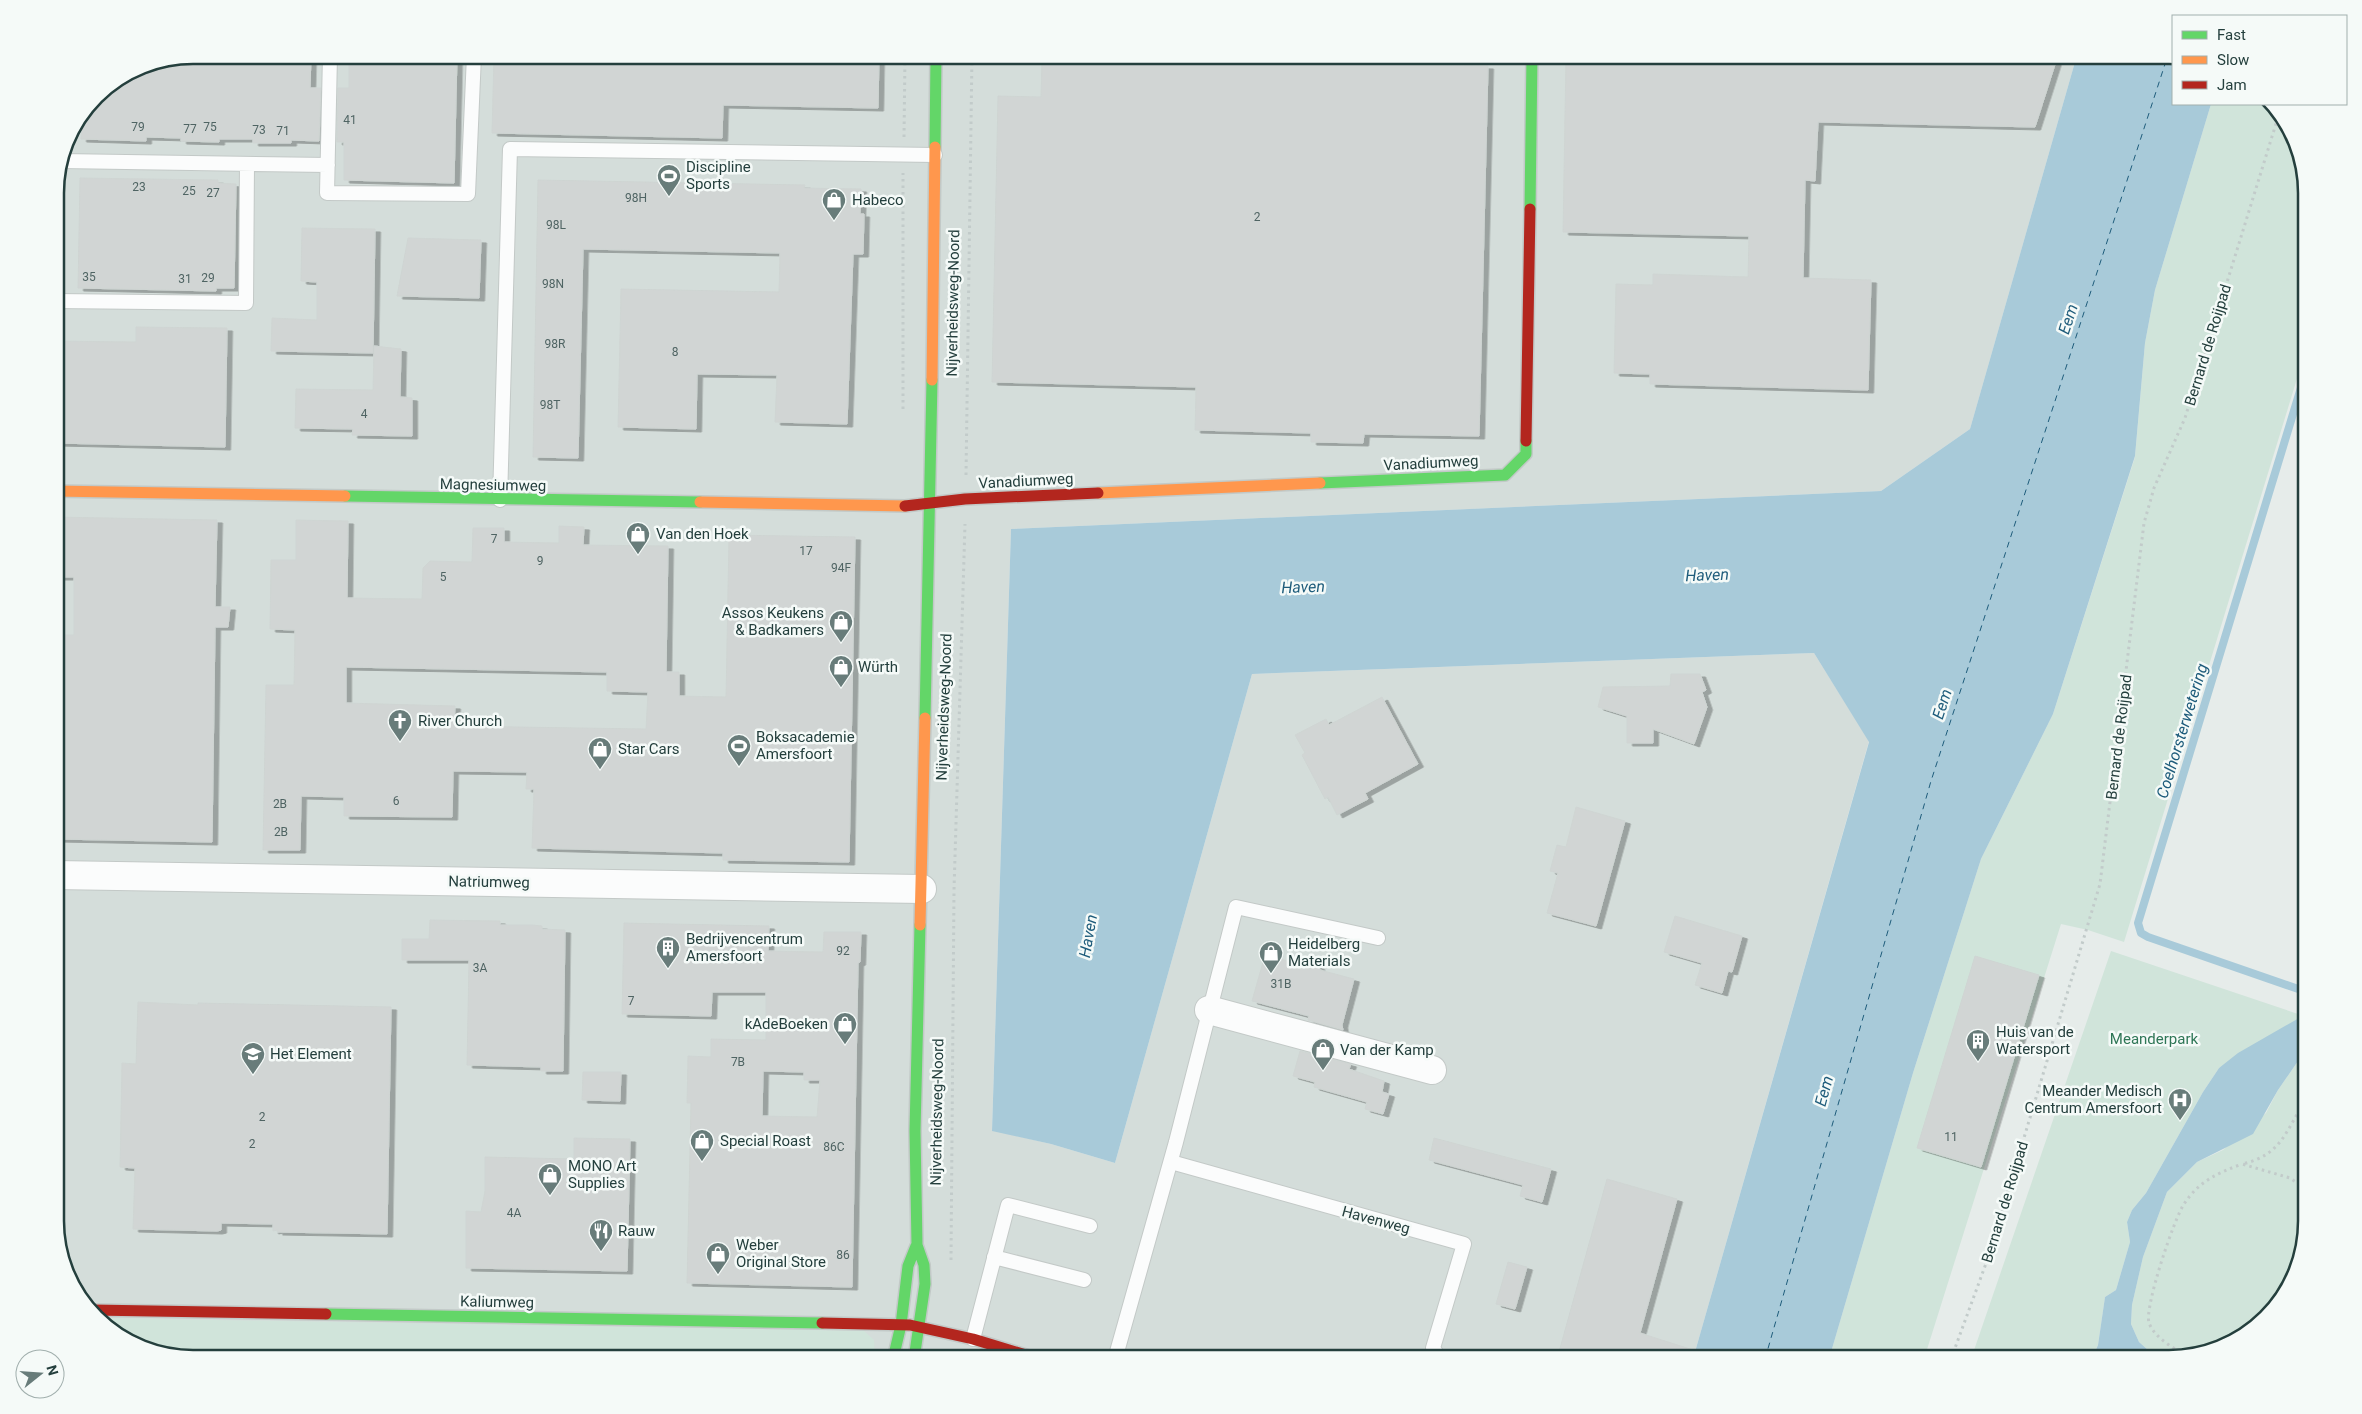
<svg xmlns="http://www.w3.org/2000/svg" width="2362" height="1414" font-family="Roboto,sans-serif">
	<defs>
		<filter id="shadow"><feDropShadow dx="5.5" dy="3" stdDeviation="0" flood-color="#0004"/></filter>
	</defs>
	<rect width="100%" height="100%" fill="#e6ecea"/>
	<!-- built -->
	<path fill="#d4ddda" d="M192,55H2077L1970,429L1881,491L1011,529L992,1130L1051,1144L1115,1163L1252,674L1814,653L1869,741L1693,1359H192L123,1340L74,1291L55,1230V184L66,140L95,95Z"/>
	<!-- green -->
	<path fill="#d0e4da" d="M2211,104H2269L2288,123L2307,184V346L2124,942L2088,930L2061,924L1924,1359H1829L1913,1073L1981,859L2053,714L2135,457L2145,343L2155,290Z
		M2111,951L2307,1017V1026L2299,1018L2219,1068L2203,1092L2146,1193L2132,1210L2127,1222L2130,1242L2116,1290L2105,1297L2098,1345L2092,1359H1971Z
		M2307,1048V1222L2288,1291L2238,1341L2170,1359H2158L2139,1342L2131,1324L2132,1305L2143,1257L2167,1192L2197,1162L2223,1150L2266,1113L2278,1090Z
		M101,1318L864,1331L874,1340L875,1359H192L123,1340Z"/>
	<!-- water -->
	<path fill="#a8cad9" d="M2077,55L2173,56V104H2211L2155,290L2145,343L2135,456L2053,714L1981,859L1913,1073L1829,1359H1693L1869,742L1814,653L1252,674L1115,1163L1051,1144L992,1131L1011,529L1881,491L1970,429Z
		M2299,1018L2307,1026V1048L2278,1090L2253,1134L2197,1162L2167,1192L2143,1257L2132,1305L2131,1324L2139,1342L2158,1359H2092L2098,1345L2105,1297L2116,1290L2130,1242L2127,1222L2132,1210L2146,1193L2203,1092L2219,1068L2238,1053Z"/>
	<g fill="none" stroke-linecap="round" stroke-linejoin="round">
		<!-- stream -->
		<path stroke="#a8cad9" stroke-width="8" d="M2307,368L2138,923L2141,933L2148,937L2307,992
			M2297,1028L2302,1021L2307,1003"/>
		<!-- ferry -->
		<path stroke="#1e5c7b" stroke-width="1" stroke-dasharray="6 5" stroke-linecap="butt" d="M1765,1359L1931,781L2168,55"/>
	</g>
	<!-- building -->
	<path fill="#d1d5d4" stroke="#cfd5d3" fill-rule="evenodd" filter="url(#shadow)" d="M192,55H311L310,88H321L319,141L291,140V143H253V139H219V142L181,141V138L146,137V141L81,139L82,116L95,95L140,65Z
		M349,55H457L454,183L344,180V142H337L338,88H349Z
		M494,55H879L878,108L723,105L722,138L492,133Z
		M1261,55H1389L1388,64L1488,66L1479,436L1364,434L1363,443L1311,442V433L1195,430L1196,387L992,382L998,96L1041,97L1042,57L1261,62Z
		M1566,55H2058L2035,127L1818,122L1815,181L1805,180L1803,278L1871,280L1868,390L1650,384V374L1614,373L1616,284L1653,285V274L1748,277L1749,236L1563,232Z
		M80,178L218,180V183L236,184L234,288H216V291L78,288Z
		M538,180L805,185L804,188L861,189L860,214H864L863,254H853L847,424L775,422L777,375L697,374L696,429L618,427L621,289L779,292L780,253L583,249L578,458L533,457Z
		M302,228L375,229L373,353L271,351L272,318L317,320V282L301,281Z
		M408,238L481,240L479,298L397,296Z
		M136,327L227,328L225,447L55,443V341L136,342Z
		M374,346L401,349L400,397L412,398V436L352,435L353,429L295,428L296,389L373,390Z
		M55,517L217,520L215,607H230L228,627H215L212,842L55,839V635H74V577H55Z
		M296,520L348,521L347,598L422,599L423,568L430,561L472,562L473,528H504V542L559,543V526L584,527L583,545L668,546L666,672H679V696L726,697L729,535L855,537L849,862L723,860V853L532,848L534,789H526L527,772L453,771L452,817L344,816V797L301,796L300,850H263L266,685H294L295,630L270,629L271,560H296ZM346,667L607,672V691L648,692L646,729L454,726L455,706L346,703Z
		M1671,674H1700L1706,690L1702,692L1707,707L1694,744L1653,729V743H1627V716L1598,707L1603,687L1670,686Z
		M1382,697L1418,764L1365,793L1368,799L1337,815L1328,797L1325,799L1302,755L1305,753L1295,735L1326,719L1329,725Z
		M1576,807L1625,821L1596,926L1547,913L1558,873L1550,871L1557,845L1566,847Z
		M1675,916L1742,936L1732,972L1728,971L1722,993L1695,985L1702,963L1664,952Z
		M430,920L500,921V925H533L542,926V929L565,930L563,1071H541V1067L467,1065L469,960H402V939H429Z
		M624,923L769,926L768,951L823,952L824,932H861L860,962L858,963L852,1287L687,1283L691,1103H687L688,1056L711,1057V1039L766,1040V992H712L711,1016L622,1014ZM763,1071L804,1072V1080H820L817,1117L762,1116Z
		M1265,955L1299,964L1306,958H1312L1317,960L1320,970L1354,979L1342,1025L1343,1030L1308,1020L1309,1016L1252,1001Z
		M1975,956L2039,975L1981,1167L1917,1148Z
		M138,1002L198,1005V1003L391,1007L387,1234L277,1232L278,1230L273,1231V1224L221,1223V1230L217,1231L133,1229L135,1168L120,1167L122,1063L136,1064Z
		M1300,1051L1351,1064L1349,1069L1384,1081L1382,1092L1389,1094L1383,1114L1365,1109L1367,1102L1314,1087L1315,1082L1293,1076Z
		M583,1072H621L620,1101L582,1100Z
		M574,1138L630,1139L627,1271L466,1268V1211L481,1212L485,1191V1157L574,1159Z
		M1434,1138L1551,1169L1542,1202L1520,1196L1523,1185L1429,1160Z
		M1607,1179L1677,1199L1640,1333L1709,1355L1708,1359H1557Z
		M1508,1262L1527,1267L1515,1309L1496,1304Z"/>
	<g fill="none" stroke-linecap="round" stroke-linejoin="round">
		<!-- lane casing -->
		<g stroke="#c3c9c7" stroke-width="16">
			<path id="lane" d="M330,55L327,193L468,194L474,55
				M61,161L328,165
				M55,301L246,303L247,164
				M500,500L510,149L935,155
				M1171,1162L1464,1244L1433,1348L1440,1359
				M994,1257L1084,1280
				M973,1339L1008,1205L1090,1226
				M1115,1359L1176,1142L1236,907L1378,938
				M1234,1359L1251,1357"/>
		</g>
		<!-- street casing -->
		<g stroke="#c3c9c7" stroke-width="30">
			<path id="street" d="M55,875L922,889
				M1209,1010L1432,1070"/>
		</g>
		<!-- fast casing -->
		<g stroke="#c2c9c7" stroke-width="14">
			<path id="fast" d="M935,147L936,55
				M1530,209L1532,55
				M1320,483L1505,475L1526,454V441
				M345,496L700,502
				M925,718L932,380
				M326,1314L822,1323
				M893,1359L901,1325L908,1266L916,1246
				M914,1359L925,1284L924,1265L917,1245L915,1131L920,925"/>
		</g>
		<!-- slow casing -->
		<g stroke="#c2c9c7" stroke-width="14">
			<path id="slow" d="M932,380L935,147
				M55,491L345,496
				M1098,493L1320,483
				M700,502L905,506
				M920,925L925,718"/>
		</g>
		<!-- jam casing -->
		<g stroke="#c2c9c7" stroke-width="14">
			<path id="jam" d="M1526,441L1530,209
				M905,506L965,499L1098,493
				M93,1310L326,1314
				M822,1323L910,1325L973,1339L1039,1359"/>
		</g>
		<!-- path -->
		<path stroke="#c2cbca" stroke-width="3" stroke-dasharray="2.5 4" stroke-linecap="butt" d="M904,137L905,55
			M903,409V173
			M966,475L972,55
			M2307,1098C2286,1129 2283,1155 2242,1164L2290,1178L2307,1190
			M951,1260L954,890L965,524
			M2186,1355C2173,1348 2155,1338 2149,1323C2144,1308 2174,1219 2184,1204C2199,1181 2218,1173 2242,1164
			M1951,1359L1988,1258L2100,884L2144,523L2154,488L2185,418L2279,114"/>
		<!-- lane -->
		<use href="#lane" stroke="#fbfcfc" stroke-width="14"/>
		<!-- street -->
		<use href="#street" stroke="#fbfcfc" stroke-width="28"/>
		<!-- fast -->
		<use href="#fast" stroke="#63d668" stroke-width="11"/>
		<!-- slow -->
		<use href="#slow" stroke="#ff974d" stroke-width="11"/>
		<!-- jam -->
		<use href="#jam" stroke="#b3261e" stroke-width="11"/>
	</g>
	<!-- icons -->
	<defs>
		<g id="stadium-pin" transform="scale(1.25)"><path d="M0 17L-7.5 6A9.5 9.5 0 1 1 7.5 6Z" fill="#687c7a" stroke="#f5faf8"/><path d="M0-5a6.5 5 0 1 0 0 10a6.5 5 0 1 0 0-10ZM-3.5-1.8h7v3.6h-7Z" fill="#fff"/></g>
		<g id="shop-pin" transform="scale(1.25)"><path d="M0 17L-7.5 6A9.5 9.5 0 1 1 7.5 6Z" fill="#687c7a" stroke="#f5faf8"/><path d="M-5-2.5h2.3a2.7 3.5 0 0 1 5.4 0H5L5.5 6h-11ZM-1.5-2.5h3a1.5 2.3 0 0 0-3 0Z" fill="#fff"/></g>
		<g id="church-pin" transform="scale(1.25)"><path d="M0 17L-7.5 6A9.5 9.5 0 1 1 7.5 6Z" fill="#687c7a" stroke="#f5faf8"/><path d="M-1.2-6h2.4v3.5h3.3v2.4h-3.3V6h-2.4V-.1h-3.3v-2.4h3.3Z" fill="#fff"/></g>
		<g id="building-pin" transform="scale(1.25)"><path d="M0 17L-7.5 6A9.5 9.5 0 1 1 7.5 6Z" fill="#687c7a" stroke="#f5faf8"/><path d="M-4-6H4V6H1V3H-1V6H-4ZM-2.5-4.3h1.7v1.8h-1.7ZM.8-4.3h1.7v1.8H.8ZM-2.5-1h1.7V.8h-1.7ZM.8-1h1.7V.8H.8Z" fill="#fff"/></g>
		<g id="school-pin" transform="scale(1.25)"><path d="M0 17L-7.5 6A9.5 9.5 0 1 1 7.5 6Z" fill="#687c7a" stroke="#f5faf8"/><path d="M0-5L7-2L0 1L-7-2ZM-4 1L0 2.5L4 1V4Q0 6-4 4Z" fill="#fff"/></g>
		<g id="hospital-pin" transform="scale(1.25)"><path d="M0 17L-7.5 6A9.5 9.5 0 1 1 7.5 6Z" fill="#687c7a" stroke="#f5faf8"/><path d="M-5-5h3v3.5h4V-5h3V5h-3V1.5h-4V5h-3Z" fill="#fff"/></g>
		<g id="restaurant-pin" transform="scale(1.25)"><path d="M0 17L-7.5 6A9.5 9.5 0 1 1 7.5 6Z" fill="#687c7a" stroke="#f5faf8"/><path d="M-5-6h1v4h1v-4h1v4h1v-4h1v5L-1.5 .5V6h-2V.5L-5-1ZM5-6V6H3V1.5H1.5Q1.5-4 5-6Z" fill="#fff"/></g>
	</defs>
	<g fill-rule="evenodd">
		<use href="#stadium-pin" x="669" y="176"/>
		<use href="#shop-pin" x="834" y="200"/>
		<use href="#shop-pin" x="638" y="534"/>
		<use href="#shop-pin" x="841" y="622"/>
		<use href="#shop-pin" x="841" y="667"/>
		<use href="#church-pin" x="400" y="721"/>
		<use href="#stadium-pin" x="739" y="746"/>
		<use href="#shop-pin" x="600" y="749"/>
		<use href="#building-pin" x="668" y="948"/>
		<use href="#shop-pin" x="1271" y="953"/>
		<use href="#shop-pin" x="845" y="1024"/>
		<use href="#building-pin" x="1978" y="1041"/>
		<use href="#shop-pin" x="1323" y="1050"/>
		<use href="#school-pin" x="253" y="1054"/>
		<use href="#hospital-pin" x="2180" y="1100"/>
		<use href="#shop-pin" x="702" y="1141"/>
		<use href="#shop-pin" x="550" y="1175"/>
		<use href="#restaurant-pin" x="601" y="1231"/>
		<use href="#shop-pin" x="718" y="1254"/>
	</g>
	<g text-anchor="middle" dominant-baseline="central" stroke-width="5" stroke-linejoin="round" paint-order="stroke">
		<!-- number labels -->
		<g font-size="12" fill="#4f6463">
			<text x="350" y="120">41</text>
			<text x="138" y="127">79</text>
			<text x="210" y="127">75</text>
			<text x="190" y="129">77</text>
			<text x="259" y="130">73</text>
			<text x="283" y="131">71</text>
			<text x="139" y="187">23</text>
			<text x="189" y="191">25</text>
			<text x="213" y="193">27</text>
			<text x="636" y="198">98H</text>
			<text x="1257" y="217">2</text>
			<text x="556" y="225">98L</text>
			<text x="89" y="277">35</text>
			<text x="208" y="278">29</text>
			<text x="185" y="279">31</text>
			<text x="553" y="284">98N</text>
			<text x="555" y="344">98R</text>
			<text x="675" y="352">8</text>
			<text x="550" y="405">98T</text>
			<text x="364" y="414">4</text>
			<text x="494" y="539">7</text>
			<text x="806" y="551">17</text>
			<text x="540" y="561">9</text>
			<text x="841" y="568">94F</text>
			<text x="443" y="577">5</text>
			<text x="396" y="801">6</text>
			<text x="280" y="804">2B</text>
			<text x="281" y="832">2B</text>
			<text x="843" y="951">92</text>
			<text x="480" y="968">3A</text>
			<text x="1281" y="984">31B</text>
			<text x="631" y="1001">7</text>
			<text x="738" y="1062">7B</text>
			<text x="262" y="1117">2</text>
			<text x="1951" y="1137">11</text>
			<text x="252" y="1144">2</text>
			<text x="834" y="1147">86C</text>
			<text x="514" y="1213">4A</text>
			<text x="843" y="1255">86</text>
		</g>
		<!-- poi labels -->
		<g font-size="15" fill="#243f3d" stroke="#f5faf8" text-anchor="start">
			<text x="686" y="167">Discipline<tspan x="686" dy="17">Sports</tspan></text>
			<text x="852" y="200">Habeco</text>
			<text x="656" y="534">Van den Hoek</text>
			<text x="824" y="613" text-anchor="end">Assos Keukens<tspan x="824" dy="17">&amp; Badkamers</tspan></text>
			<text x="858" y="667">Würth</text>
			<text x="418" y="721">River Church</text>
			<text x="756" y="737">Boksacademie<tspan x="756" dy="17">Amersfoort</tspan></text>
			<text x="618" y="749">Star Cars</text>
			<text x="686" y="939">Bedrijvencentrum<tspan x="686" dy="17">Amersfoort</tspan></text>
			<text x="1288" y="944">Heidelberg<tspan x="1288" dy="17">Materials</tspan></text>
			<text x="828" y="1024" text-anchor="end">kAdeBoeken</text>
			<text x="1996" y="1032">Huis van de<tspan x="1996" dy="17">Watersport</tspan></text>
			<text x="1340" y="1050">Van der Kamp</text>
			<text x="270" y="1054">Het Element</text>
			<text x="2162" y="1091" text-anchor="end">Meander Medisch<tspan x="2162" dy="17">Centrum Amersfoort</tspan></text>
			<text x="720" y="1141">Special Roast</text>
			<text x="568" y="1166">MONO Art<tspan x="568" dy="17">Supplies</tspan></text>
			<text x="618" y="1231">Rauw</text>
			<text x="736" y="1245">Weber<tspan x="736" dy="17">Original Store</tspan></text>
		</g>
		<!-- street labels -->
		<g font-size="15" fill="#243f3d" stroke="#f5faf8">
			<text transform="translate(953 303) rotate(-89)">Nijverheidsweg-Noord</text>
			<text transform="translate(2208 345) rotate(-73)">Bernard de Roijpad</text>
			<text transform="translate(1431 463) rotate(-3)">Vanadiumweg</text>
			<text transform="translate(1026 481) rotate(-3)">Vanadiumweg</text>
			<text transform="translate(493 485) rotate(1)">Magnesiumweg</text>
			<text transform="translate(944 707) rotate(-88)">Nijverheidsweg-Noord</text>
			<text transform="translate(2119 737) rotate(-83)">Bernard de Roijpad</text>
			<text transform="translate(489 882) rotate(1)">Natriumweg</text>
			<text transform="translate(937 1112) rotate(-89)">Nijverheidsweg-Noord</text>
			<text transform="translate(2005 1202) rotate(-73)">Bernard de Roijpad</text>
			<text transform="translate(1376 1220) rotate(15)">Havenweg</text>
			<text transform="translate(497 1302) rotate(1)">Kaliumweg</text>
		</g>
		<!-- park labels -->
		<g font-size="15" fill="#2e7656" stroke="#f5faf8">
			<text x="2154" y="1039">Meanderpark</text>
		</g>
		<!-- water labels -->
		<g font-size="16" font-style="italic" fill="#1e5c7b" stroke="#f5faf8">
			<text transform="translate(2068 319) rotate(-72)">Eem</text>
			<text transform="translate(1707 575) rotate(-2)">Haven</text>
			<text transform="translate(1303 587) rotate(-2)">Haven</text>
			<text transform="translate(1942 704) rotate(-72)">Eem</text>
			<text transform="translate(2182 731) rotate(-73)">Coelhorsterwetering</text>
			<text transform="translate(1088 936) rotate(-80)">Haven</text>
			<text transform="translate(1824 1091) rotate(-75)">Eem</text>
		</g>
	</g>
	<!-- crop -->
	<path d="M0 0H2362V1414H0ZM193 64H2169A129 129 0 0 1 2298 193V1221A129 129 0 0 1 2169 1350H193A129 129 0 0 1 64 1221V193A129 129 0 0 1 193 64Z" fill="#f5faf8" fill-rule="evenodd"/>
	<path fill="none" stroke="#243f3d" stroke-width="2.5" d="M193 64H2169A129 129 0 0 1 2298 193V1221A129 129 0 0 1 2169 1350H193A129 129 0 0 1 64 1221V193A129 129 0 0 1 193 64Z"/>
	<!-- legend -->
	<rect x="2172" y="15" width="175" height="90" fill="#f5faf8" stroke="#a1afad"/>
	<rect x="2182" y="31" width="25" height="8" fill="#63d668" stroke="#a1afad"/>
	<text x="2217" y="40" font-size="15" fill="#243f3d">Fast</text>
	<rect x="2182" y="56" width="25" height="8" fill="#ff974d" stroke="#a1afad"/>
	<text x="2217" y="65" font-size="15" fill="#243f3d">Slow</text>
	<rect x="2182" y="81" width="25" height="8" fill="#b3261e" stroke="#a1afad"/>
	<text x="2217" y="90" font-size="15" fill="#243f3d">Jam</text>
	<!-- north arrow -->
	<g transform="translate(40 1374) rotate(73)"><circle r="24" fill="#f5faf8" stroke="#a1afad"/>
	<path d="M0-4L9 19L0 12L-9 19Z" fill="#687c7a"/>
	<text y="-8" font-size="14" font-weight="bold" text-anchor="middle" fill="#243f3d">N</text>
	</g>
</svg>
